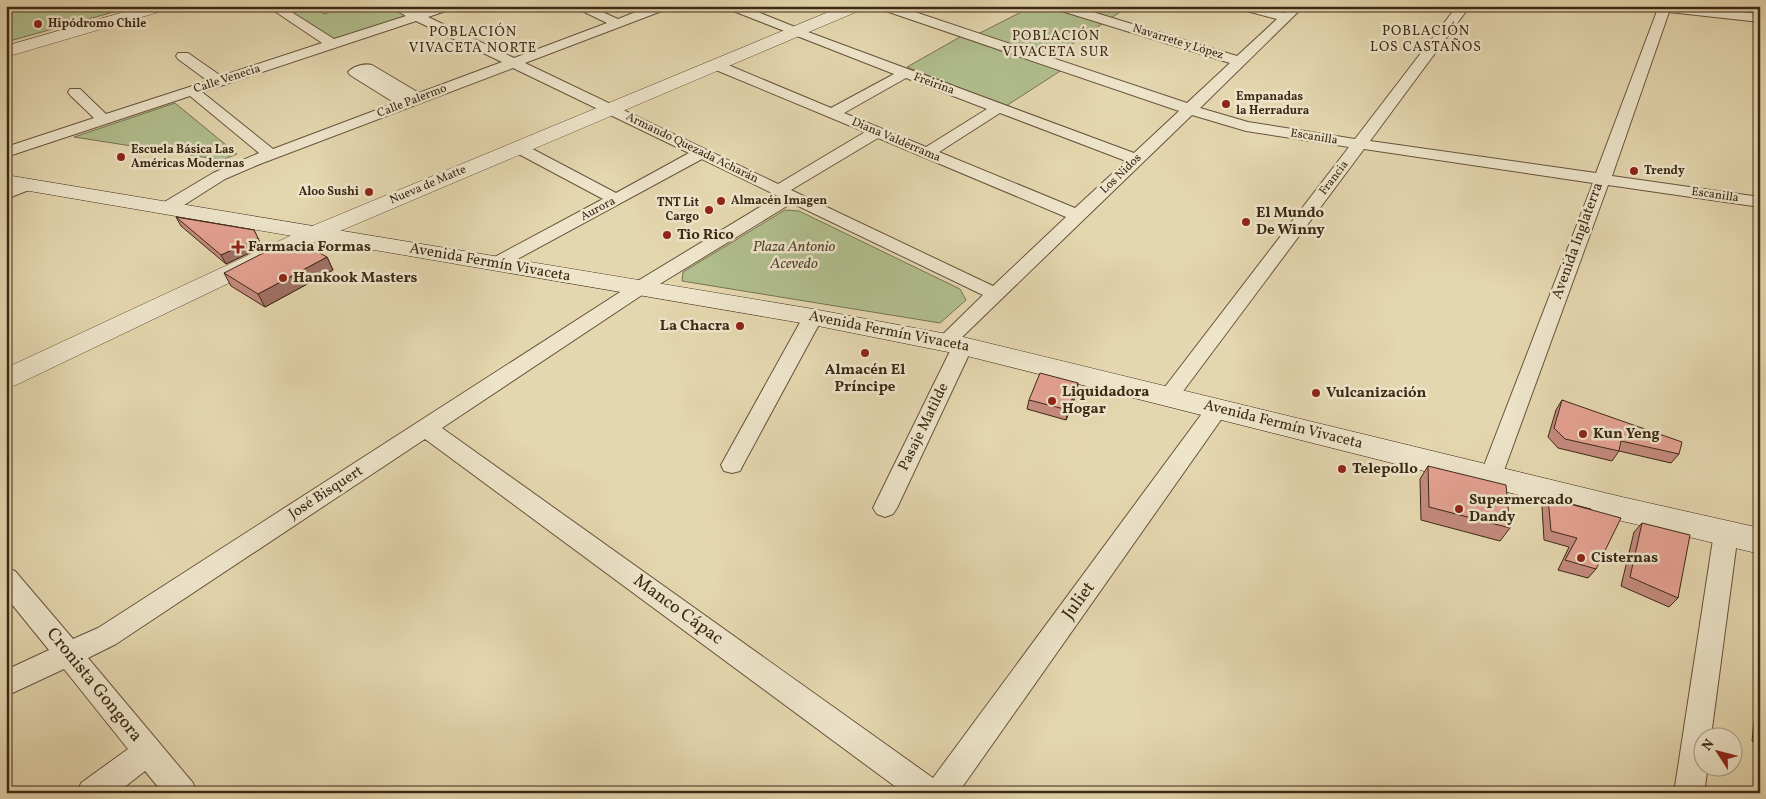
<svg xmlns="http://www.w3.org/2000/svg" width="1766" height="799" font-family="Vollkorn,serif">
	<rect width="100%" height="100%" fill="#e4d6ae"/>
	<filter id="stains"><feTurbulence type="fractalNoise" baseFrequency=".004" numOctaves="4"/><feColorMatrix values="0 0 0 0 .2 0 0 0 0 .09 0 0 0 0 .02 0 0 0 .5 -.17"/></filter>
	<radialGradient id="worn" r=".72"><stop offset=".6" stop-color="#630" stop-opacity="0"/><stop offset="1" stop-color="#630" stop-opacity=".3"/></radialGradient>
	<!-- green -->
	<path fill="#b1be8d" stroke="#767451" d="M6,6H135L6,42Z
		M299,6H311L324,14L348,6H439L333,40L286,10Z
		M1033,6H1129L1048,60L1068,66L1006,106L907,67L967,33L974,36Z
		M175,103L237,154L222,160L74,137Z
		M785,210L799,211L960,289L966,300L940,323L682,281L683,272Z"/>
	<g fill="none" stroke-linecap="round" stroke-linejoin="round">
		<!-- minor casing -->
		<g stroke="#66543b" stroke-width="2">
			<path id="minor" d="M267,6H282L334,39L406,16L389,6H405L417,12L435,6H454L452,9L428,17L514,58L607,23L572,6H589L618,19L651,6H669L667,9L525,63L778,184L865,132L711,68L709,65L711,62H721L831,108L894,74L728,9L726,6H743L800,29L1134,153L1179,111L880,9L878,6H897L1187,103L1230,63L1055,9L1053,6H1073L1237,56L1277,19L1239,9L1237,6H1258L1284,13L1291,6H1304L1200,108L1248,122L1355,139L1457,6H1470L1370,141L1596,173L1657,11L1640,9L1638,6H1683L1760,14V22L1669,12L1612,176L1760,197V207L1608,185L1502,476L1499,482L1491,485L1483,482L1480,476L1593,183L1364,149L1175,402L1168,404L1161,402L1157,397L1161,392L1349,147L1246,131L1192,115L958,341L963,339L970,341L973,346L897,508L893,514L885,517L877,514L873,508L953,345L945,349L938,347L935,342L983,295L792,203L645,293L442,428L933,778L1209,404L1217,401L1225,404L1228,409L1225,414L958,793H904L425,439L116,644L88,658L193,783L197,793H163L145,771L117,793H77L81,783L128,749L64,669L6,696V670L49,650L6,597V568L15,571L73,639L98,628L631,285L778,196L702,159L501,268L495,269L489,268L486,264L489,260L603,199L513,151L511,148L513,145H525L616,193L689,153L513,68L260,164L225,179L173,212H161L159,208L161,204L213,173L259,153L190,96L6,157V147L94,118L70,95L68,92L70,89H80L106,114L208,81L178,59L176,56L178,53H188L221,76L322,43ZM416,21L502,62L419,93L372,65C365,63 353,66 348,72L350,75L395,103L273,149L202,92ZM906,78L987,109L926,147L844,113ZM1000,113L1126,161L1075,208L939,152ZM878,138L1066,217L993,286L791,190Z
				M28,180L34,182L36,185L34,188L6,199V188Z
				M813,311L820,313L823,317L743,465L740,471L732,473L724,471L721,465L803,317L806,313Z
				M1726,523L1735,526L1738,533L1711,736H1704V766H1708L1704,793H1674L1714,533L1717,526Z"/>
		</g>
		<!-- tertiary casing -->
		<g stroke="#66543b" stroke-width="1">
			<path id="tertiary" d="M145,6H171L169,9L6,57V46Z
				M843,6H865L863,9L321,239L16,385L6,388V368L305,229Z"/>
		</g>
		<!-- secondary casing -->
		<g stroke="#3c2915" stroke-width="1">
			<path id="secondary" d="M6,175L813,309L963,337L1622,497L1760,528V554L1622,521L963,355L813,325L6,187Z"/>
		</g>
		<!-- minor -->
		<use href="#minor" fill="#ede4ca" fill-rule="evenodd"/>
		<!-- tertiary -->
		<use href="#tertiary" fill="#ede4ca" fill-rule="evenodd"/>
		<!-- secondary -->
		<use href="#secondary" fill="#ede4ca" fill-rule="evenodd"/>
	</g>
	<!-- wall -->
	<path fill="#c48a7e" stroke="#3c2915" d="M176,217L254,230L262,247L226,264L181,226Z
		M327,257L333,270L265,307L231,286L224,273Z
		M1077,392L1066,420L1027,409L1029,400Z
		M1562,400L1679,454L1671,463L1619,451L1612,461L1558,448L1548,437L1556,410Z
		M1428,466L1510,528L1500,541L1421,520L1420,479Z
		M1548,498L1591,509L1596,569L1588,578L1558,570L1569,547L1544,540L1542,507Z
		M1642,523L1678,598L1669,607L1621,586L1634,532Z
		M1760,717V745L1752,741L1754,722Z"/>
	<!-- shaded-wall -->
	<path fill="#a07166" stroke="#3c2915" d="M258,238L262,247L226,264L221,255Z
		M327,257L333,270L265,307L258,294Z
		M1078,383L1077,392L1066,420L1068,410Z"/>
	<!-- building -->
	<path fill="#e4a192" stroke="#3c2915" d="M176,217L254,230L258,238L221,255Z
		M296,245L309,247L327,257L258,294L224,273L275,247Z
		M1040,373L1078,383L1068,410L1029,400Z
		M1562,400L1682,442L1679,454L1621,441L1619,451L1565,439L1554,428Z
		M1428,466L1506,485L1510,528L1429,507Z
		M1548,498L1621,518L1596,569L1565,560L1577,538L1551,531Z
		M1642,523L1690,535L1678,598L1630,577Z"/>
	<!-- markers -->
	<g fill="#8f2418" stroke="#ede4ca" stroke-width="2">
		<circle cx="38" cy="24" r="5"/>
		<circle cx="1226" cy="104" r="5"/>
		<circle cx="121" cy="157" r="5"/>
		<circle cx="1634" cy="171" r="5"/>
		<circle cx="369" cy="192" r="5"/>
		<circle cx="721" cy="201" r="5"/>
		<circle cx="709" cy="210" r="5"/>
		<circle cx="1246" cy="222" r="5"/>
		<circle cx="667" cy="235" r="5"/>
		<path d="M235.5 239.5h5v5h5v5h-5v5h-5v-5h-5v-5h5z"/>
		<circle cx="283" cy="278" r="5"/>
		<circle cx="740" cy="326" r="5"/>
		<circle cx="865" cy="353" r="5"/>
		<circle cx="1316" cy="393" r="5"/>
		<circle cx="1052" cy="401" r="5"/>
		<circle cx="1583" cy="434" r="5"/>
		<circle cx="1342" cy="469" r="5"/>
		<circle cx="1459" cy="509" r="5"/>
		<circle cx="1581" cy="558" r="5"/>
	</g>
	<g text-anchor="middle" dominant-baseline="central" stroke-width="5" stroke-linejoin="round" paint-order="stroke">
		<!-- far-poi labels -->
		<g font-size="12" font-weight="bold" fill="#3c2915" stroke="#ede4ca" text-anchor="start">
			<text x="48" y="24">Hipódromo Chile</text>
			<text x="1236" y="97">Empanadas<tspan x="1236" dy="14">la Herradura</tspan></text>
			<text x="131" y="150">Escuela Básica Las<tspan x="131" dy="14">Américas Modernas</tspan></text>
			<text x="1644" y="171">Trendy</text>
			<text x="359" y="192" text-anchor="end">Aloo Sushi</text>
			<text x="731" y="201">Almacén Imagen</text>
			<text x="699" y="203" text-anchor="end">TNT Lit<tspan x="699" dy="14">Cargo</tspan></text>
		</g>
		<!-- far-street labels -->
		<g font-size="12" fill="#3c2915" stroke="#ede4ca">
			<text transform="translate(1178 42) rotate(17)">Navarrete y López</text>
			<text transform="translate(227 79) rotate(-18)">Calle Venecia</text>
			<text transform="translate(934 84) rotate(20)">Freirina</text>
			<text transform="translate(412 101) rotate(-21)">Calle Palermo</text>
			<text transform="translate(1314 137) rotate(9)">Escanilla</text>
			<text transform="translate(896 140) rotate(23)">Diana Valderrama</text>
			<text transform="translate(692 148) rotate(26)">Armando Quezada Acharán</text>
			<text transform="translate(1121 174) rotate(-44)">Los Nidos</text>
			<text transform="translate(1334 178) rotate(-53)">Francia</text>
			<text transform="translate(428 185) rotate(-23)">Nueva de Matte</text>
			<text transform="translate(1715 195) rotate(8)">Escanilla</text>
			<text transform="translate(598 209) rotate(-28)">Aurora</text>
		</g>
		<!-- far-neighbourhood labels -->
		<g font-size="14" letter-spacing="1" fill="#3c2915" stroke="#ede4ca">
			<text x="1426" y="31">POBLACIÓN<tspan x="1426" dy="16">LOS CASTAÑOS</tspan></text>
			<text x="473" y="32">POBLACIÓN<tspan x="473" dy="16">VIVACETA NORTE</tspan></text>
			<text x="1056" y="36">POBLACIÓN<tspan x="1056" dy="16">VIVACETA SUR</tspan></text>
		</g>
		<!-- poi labels -->
		<g font-size="15" font-weight="bold" fill="#3c2915" stroke="#ede4ca" text-anchor="start">
			<text x="1256" y="213">El Mundo<tspan x="1256" dy="17">De Winny</tspan></text>
			<text x="677" y="235">Tio Rico</text>
			<text x="248" y="247">Farmacia Formas</text>
			<text x="293" y="278">Hankook Masters</text>
			<text x="730" y="326" text-anchor="end">La Chacra</text>
			<text x="865" y="370" text-anchor="middle">Almacén El<tspan x="865" dy="17">Príncipe</tspan></text>
			<text x="1062" y="392">Liquidadora<tspan x="1062" dy="17">Hogar</tspan></text>
			<text x="1326" y="393">Vulcanización</text>
			<text x="1593" y="434">Kun Yeng</text>
			<text x="1352" y="469">Telepollo</text>
			<text x="1469" y="500">Supermercado<tspan x="1469" dy="17">Dandy</tspan></text>
			<text x="1591" y="558">Cisternas</text>
		</g>
		<!-- street labels -->
		<g font-size="15" fill="#3c2915" stroke="#ede4ca">
			<text transform="translate(1578 241) rotate(-70)">Avenida Inglaterra</text>
			<text transform="translate(490 263) rotate(10)">Avenida Fermín Vivaceta</text>
			<text transform="translate(889 332) rotate(11)">Avenida Fermín Vivaceta</text>
			<text transform="translate(1283 425) rotate(14)">Avenida Fermín Vivaceta</text>
			<text transform="translate(924 427) rotate(-64)">Pasaje Matilde</text>
			<text transform="translate(326 493) rotate(-33)">José Bisquert</text>
		</g>
		<!-- park labels -->
		<g font-size="15" font-style="italic" fill="#53472d" stroke="#ede4ca">
			<text x="794" y="247">Plaza Antonio<tspan x="794" dy="17">Acevedo</tspan></text>
		</g>
		<!-- near-street labels -->
		<g font-size="18" fill="#3c2915" stroke="#ede4ca">
			<text transform="translate(1079 601) rotate(-54)">Juliet</text>
			<text transform="translate(678 610) rotate(36)">Manco Cápac</text>
			<text transform="translate(94 685) rotate(51)">Cronista Gongora</text>
		</g>
	</g>
	<!-- margin -->
	<rect width="1766" height="799" fill="none" stroke="#e4d6ae" stroke-width="25"/>
	<rect x="8" y="8" width="1751" height="784" fill="none" stroke="#3c2915" stroke-width="2.5"/>
	<rect x="12" y="12" width="1741" height="774" fill="none" stroke="#3c2915"/>
	<!-- north arrow -->
	<g transform="translate(1718 752) rotate(306)"><circle r="24" fill="#ede4ca" stroke="#a69982"/>
	<path d="M0-4L9 19L0 12L-9 19Z" fill="#8f2418"/>
	<text y="-8" font-size="14" font-weight="bold" text-anchor="middle" fill="#3c2915">N</text>
	</g>
	<rect width="100%" height="100%" filter="url(#stains)"/>
	<rect width="100%" height="100%" fill="url(#worn)"/>
</svg>
